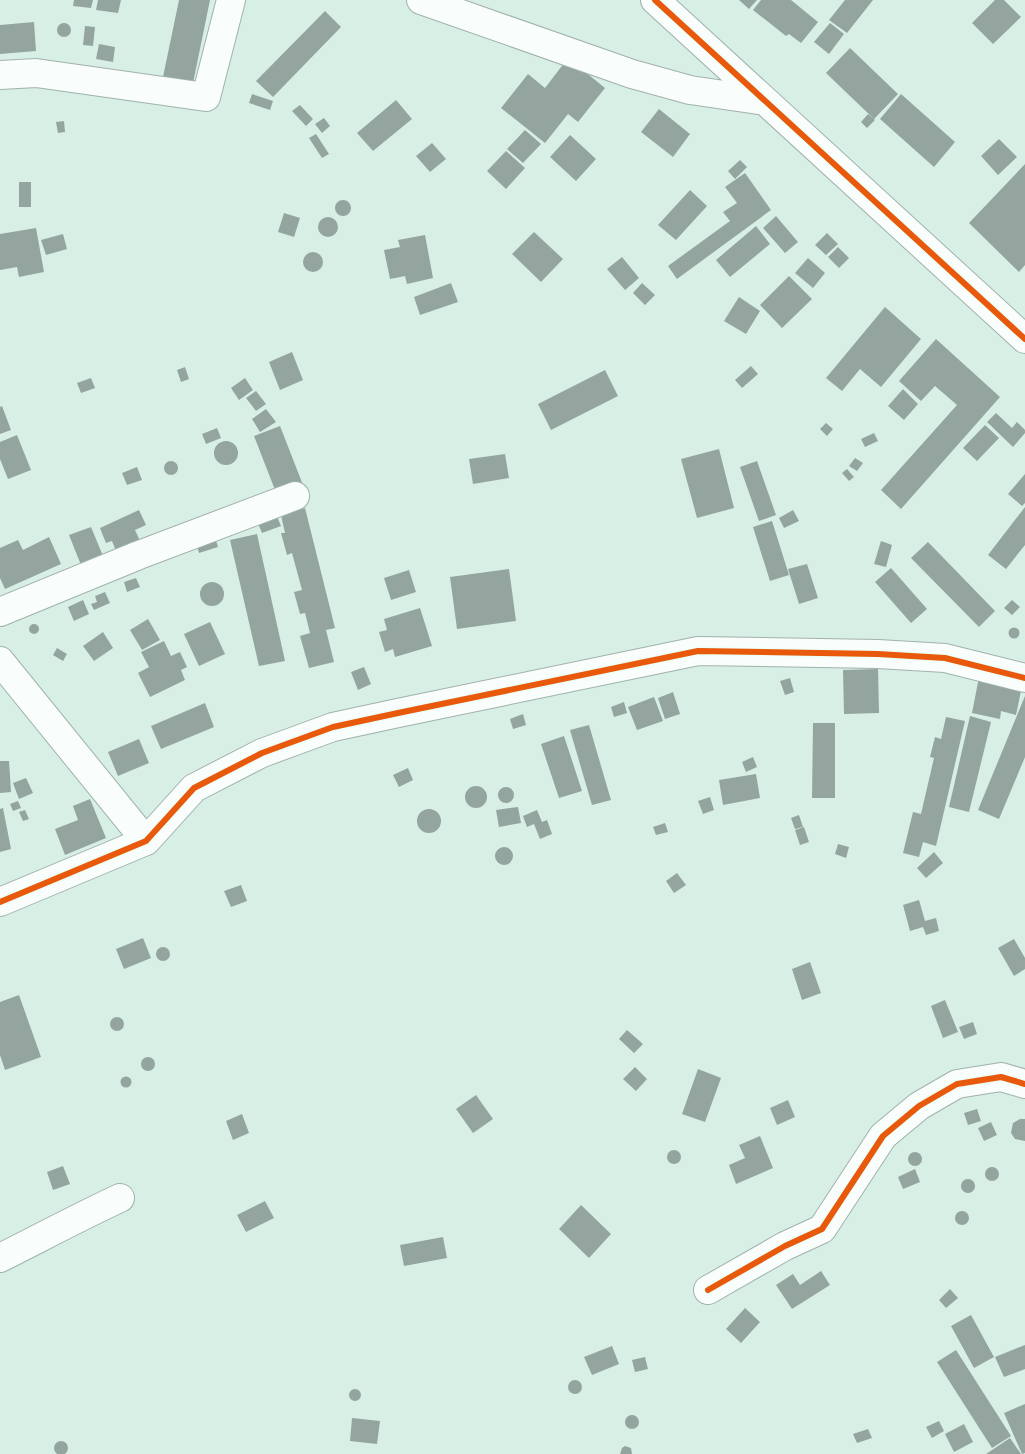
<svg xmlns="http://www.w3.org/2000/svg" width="1025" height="1454" font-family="Manrope,sans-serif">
	<rect width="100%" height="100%" fill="#d8efe6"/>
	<!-- building -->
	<path fill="#93a59e" d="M74,0H93L91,8L73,6Z
		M98,0H121L118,13L96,10Z
		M179,0H210L193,83L163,77Z
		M739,0H757L749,9Z
		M761,0H791L818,22L801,43L789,34L786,36L753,10Z
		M845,0H873L847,33L829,20Z
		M995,0H1004L1021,17L993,44L972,23Z
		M325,11L341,27L273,97L256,81Z
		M34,22L36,51L0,54V25Z
		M57 30a7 7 0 1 1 14 0a7 7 0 1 1-14 0Z
		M830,23L844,34L829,54L814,42Z
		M85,26L95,27L93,46L83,45Z
		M99,44L115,47L113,62L96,59Z
		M850,48L898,94L874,119L826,73Z
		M568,58L605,88L578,122L568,114L545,143L501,108L528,74L545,88Z
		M252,94L273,101L270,110L249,103Z
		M901,94L955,142L934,167L880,119Z
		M396,100L412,119L373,151L357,133Z
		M300,105L313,119L306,126L292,111Z
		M659,109L690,134L673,157L641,132Z
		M868,114L875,120L867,128L861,122Z
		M324,118L330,126L322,133L315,124Z
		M64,121L65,132L58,133L56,122Z
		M525,130L541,144L523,163L507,149Z
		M316,134L329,154L322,158L309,138Z
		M570,135L596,159L576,181L550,157Z
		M999,139L1017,157L998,175L981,156Z
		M432,143L446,159L430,172L416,156Z
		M506,151L525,168L506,189L487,171Z
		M740,160L747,167L735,179L728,171Z
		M1025,164V265L1019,272L969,223Z
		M745,173L771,210L677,279L668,266L730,221L723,212L737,203L725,187Z
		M19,182H31V207H19Z
		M690,190L707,206L676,240L658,225Z
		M335 208a8 8 0 1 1 16 0a8 8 0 1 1-16 0Z
		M284,213L300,218L294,237L278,232Z
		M776,216L798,242L785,253L763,228Z
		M318 227a10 10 0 1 1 20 0a10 10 0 1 1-20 0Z
		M756,226L770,244L730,277L716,260Z
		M36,228L44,272L19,277L17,267L0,270V234Z
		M534,232L563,259L541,282L512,254Z
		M827,233L838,244L826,255L815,245Z
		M63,234L67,249L46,255L41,240Z
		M425,235L433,278L407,284L405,276L390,279L384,250L400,247L398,240Z
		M838,247L849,258L839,268L828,257Z
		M303 262a10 10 0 1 1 20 0a10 10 0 1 1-20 0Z
		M622,257L639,278L625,290L607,269Z
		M808,258L825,273L813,288L795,273Z
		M789,276L812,299L782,328L760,305Z
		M451,283L458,302L420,315L414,297Z
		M642,283L655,295L645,305L633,293Z
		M739,297L760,311L746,334L724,321Z
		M885,307L921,339L881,387L860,369L842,391L826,378Z
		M936,339L1000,397L901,509L881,490L957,405L935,386L921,401L899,381Z
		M292,352L303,380L280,390L269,362Z
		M751,366L758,374L742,388L735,380Z
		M185,367L189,379L181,382L177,370Z
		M605,370L618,396L551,430L538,404Z
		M91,378L95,388L81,393L77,383Z
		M245,378L253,390L239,400L231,388Z
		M903,389L918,404L904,420L888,406Z
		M256,391L266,404L256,411L246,398Z
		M2,406L11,430L0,434V407Z
		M266,409L276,422L260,432L252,419Z
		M996,413L1012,428L1017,422L1025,430V433L1013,447L987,422Z
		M826,423L833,429L827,436L820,429Z
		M985,425L999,438L977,461L963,448Z
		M280,426L303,485L277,495L254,436Z
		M217,428L221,438L206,444L202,434Z
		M874,433L878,441L865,447L861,439Z
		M17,435L31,470L8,479L0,459V442Z
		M214 453a12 12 0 1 1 24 0a12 12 0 1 1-24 0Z
		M719,449L734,508L697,518L681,459Z
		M505,454L509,478L473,484L469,459Z
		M855,458L863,463L857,471L849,466Z
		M757,461L776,515L759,521L740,467Z
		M164 468a7 7 0 1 1 14 0a7 7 0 1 1-14 0Z
		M137,467L142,480L127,485L122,473Z
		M847,469L854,477L849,481L842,473Z
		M1025,474V503L1022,506L1008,494Z
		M1025,507V545L1006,569L988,555Z
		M305,508L335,628L326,630L334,662L309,668L300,636L310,633L305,613L300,614L294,592L302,590L292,553L287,555L281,533H285L281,515Z
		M139,510L146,525L135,530L142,545L118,556L112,541L106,543L100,528Z
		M793,510L799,521L784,528L779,518Z
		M276,514L281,526L262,533L257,521Z
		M772,521L789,575L770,581L753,527Z
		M91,527L103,556L81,565L69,535Z
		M214,534L218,547L199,553L195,540Z
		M257,534L285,661L259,666L230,540Z
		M49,537L61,564L5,589L0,578V548L18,540L23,550Z
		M881,541L892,545L886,567L874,564Z
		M928,542L995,611L979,627L911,558Z
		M807,564L818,598L799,604L788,569Z
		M891,568L927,609L911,623L875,582Z
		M509,569L516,621L457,629L450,577Z
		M409,570L416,592L391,600L384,578Z
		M136,578L140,587L127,592L124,582Z
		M200 594a12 12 0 1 1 24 0a12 12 0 1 1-24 0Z
		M105,592L110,603L94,610L91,604L97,602L95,596Z
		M83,600L89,614L74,621L68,607Z
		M1012,600L1020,607L1012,615L1004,608Z
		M420,608L432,646L395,657L393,649L385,652L379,632L387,630L384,619Z
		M148,619L160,640L142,650L130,630Z
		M210,622L225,654L199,666L184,634Z
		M29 629a5 5 0 1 1 10 0a5 5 0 1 1-10 0Z
		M1008.5 633a5.5 5.5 0 1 1 11 0a5.5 5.5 0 1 1-11 0Z
		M103,632L113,648L94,661L83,646Z
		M164,641L171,656L180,652L187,667L181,670L185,680L150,697L138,673L149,667L141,652Z
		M57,648L67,654L63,661L53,655Z
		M364,667L371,684L358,690L351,672Z
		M878,669L879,713L844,714L843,670Z
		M979,677L1022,686L1016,715L1001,711L1000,719L972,713Z
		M790,678L794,692L785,695L780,681Z
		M673,692L680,714L665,719L658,698Z
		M1025,696V757L999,819L978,810Z
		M654,697L663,721L637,730L628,707Z
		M624,702L627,713L614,717L611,707Z
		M205,703L214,727L161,749L151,726Z
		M523,714L526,725L513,729L510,719Z
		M970,716L991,722L969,812L949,807Z
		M946,717L965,721L936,846L923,842L919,857L903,853L913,812L921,814L934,758L930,757L935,737L941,739Z
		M813,723H835V798H812Z
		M589,725L611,800L592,805L570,730Z
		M564,736L582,791L559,798L541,744Z
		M139,739L149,763L118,776L108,752Z
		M753,757L757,767L746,772L742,762Z
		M0,761H9L11,792L0,793Z
		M408,768L413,780L399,787L393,775Z
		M756,774L760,798L723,805L719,780Z
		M26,778L33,793L19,799L13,783Z
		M465 797a11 11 0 1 1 22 0a11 11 0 1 1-22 0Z
		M498 795a8 8 0 1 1 16 0a8 8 0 1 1-16 0Z
		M710,797L714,810L703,814L698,801Z
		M90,799L106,838L65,855L55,829L78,820L73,806Z
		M18,801L21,808L13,811L10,804Z
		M518,807L521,823L499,827L496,810Z
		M3,808L11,849L0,852V809Z
		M417 821a12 12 0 1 1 24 0a12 12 0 1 1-24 0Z
		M25,810L29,819L23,821L19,812Z
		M537,810L542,822L547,820L552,834L540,839L534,824L527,827L523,816Z
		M799,815L803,827L795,829L791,818Z
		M665,823L668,832L656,835L653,827Z
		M804,827L809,842L800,845L795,830Z
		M838,844L849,847L846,858L835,854Z
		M495 856a9 9 0 1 1 18 0a9 9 0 1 1-18 0Z
		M934,852L943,863L926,878L917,868Z
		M677,873L686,885L674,893L666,881Z
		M241,885L247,901L231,907L224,891Z
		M919,900L925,921L936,918L939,931L926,935L923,927L910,931L903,905Z
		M143,938L151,958L124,969L116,949Z
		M1014,939L1025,958V969L1014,976L998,948Z
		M156 954a7 7 0 1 1 14 0a7 7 0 1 1-14 0Z
		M810,962L821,993L802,1000L792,969Z
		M19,995L41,1057L5,1070L0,1055V1002Z
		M945,1000L958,1032L943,1038L931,1006Z
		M110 1024a7 7 0 1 1 14 0a7 7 0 1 1-14 0Z
		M973,1022L977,1034L964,1039L959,1027Z
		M627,1030L643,1044L634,1053L619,1039Z
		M141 1064a7 7 0 1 1 14 0a7 7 0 1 1-14 0Z
		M635,1067L647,1079L636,1091L623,1079Z
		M698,1069L721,1078L705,1122L682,1114Z
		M120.5 1082a5.5 5.5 0 1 1 11 0a5.5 5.5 0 1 1-11 0Z
		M476,1095L493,1119L473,1133L456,1109Z
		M788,1100L795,1117L777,1125L770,1108Z
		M977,1109L981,1121L968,1125L964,1113Z
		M242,1114L249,1133L233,1140L226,1121Z
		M1020,1119H1025V1141L1015,1139L1011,1133L1013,1123Z
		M991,1122L997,1135L984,1141L978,1128Z
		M760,1136L773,1168L736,1184L729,1165L745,1158L739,1145Z
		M667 1157a7 7 0 1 1 14 0a7 7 0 1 1-14 0Z
		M908 1159a7 7 0 1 1 14 0a7 7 0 1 1-14 0Z
		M63,1166L70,1184L53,1190L47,1172Z
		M985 1174a7 7 0 1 1 14 0a7 7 0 1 1-14 0Z
		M915,1169L920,1182L903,1189L898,1177Z
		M961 1186a7 7 0 1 1 14 0a7 7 0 1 1-14 0Z
		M265,1201L274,1218L246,1232L237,1215Z
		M581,1205L611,1234L589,1258L559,1229Z
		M955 1218a7 7 0 1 1 14 0a7 7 0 1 1-14 0Z
		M443,1237L447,1258L404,1266L400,1245Z
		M821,1271L830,1285L792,1309L776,1285L793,1274L800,1285Z
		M950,1289L958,1298L946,1308L939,1300Z
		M745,1308L760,1322L741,1343L726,1329Z
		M971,1315L994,1357L974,1368L951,1326Z
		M1025,1345V1369L1004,1377L995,1357Z
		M612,1346L619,1364L592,1375L584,1357Z
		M956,1350L1011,1436L992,1448L937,1362Z
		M645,1357L648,1369L635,1372L632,1360Z
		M568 1387a7 7 0 1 1 14 0a7 7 0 1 1-14 0Z
		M349 1395a6 6 0 1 1 12 0a6 6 0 1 1-12 0Z
		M1025,1404V1453L1022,1454L1004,1413Z
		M625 1422a7 7 0 1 1 14 0a7 7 0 1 1-14 0Z
		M352,1418L380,1421L377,1444L350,1441Z
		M939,1421L944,1431L932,1438L926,1427Z
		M964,1424L973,1442L954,1452L945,1434Z
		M868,1429L872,1438L857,1443L853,1434Z
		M1010,1438L1021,1454H986Z
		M54 1448a7 7 0 1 1 14 0a7 7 0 1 1-14 0Z
		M625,1446L631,1448L632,1454H620L622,1448Z"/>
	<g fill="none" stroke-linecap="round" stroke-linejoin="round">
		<!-- minor casing -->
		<g stroke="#a0b2ab" stroke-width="30">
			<path id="minor" d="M421,0L632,74L690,90L765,101
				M655,0L1025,339
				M0,75L36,73L206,97L231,0
				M0,612L139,555L295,496
				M0,661L146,841
				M0,902L146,841L194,788L262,753L333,727L398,713L698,651L878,654L945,658L1025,678
				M0,1258C40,1238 79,1217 120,1198
				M708,1290L785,1246L822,1229L883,1136L919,1106L957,1084L1001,1077L1025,1084"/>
		</g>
		<!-- minor -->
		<use href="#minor" stroke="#f9fdfb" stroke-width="28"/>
		<!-- cycleway casing -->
		<g stroke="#eefff8" stroke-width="9">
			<path id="cycleway" d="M655,0L1025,339
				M0,902L146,841L194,788L262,753L333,727L398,713L698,651L878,654L945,658L1025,678
				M708,1290L785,1246L822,1229L883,1136L919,1106L957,1084L1001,1077L1025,1084"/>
		</g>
		<!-- cycleway -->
		<use href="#cycleway" stroke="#e8590c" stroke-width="6"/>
	</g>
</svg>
